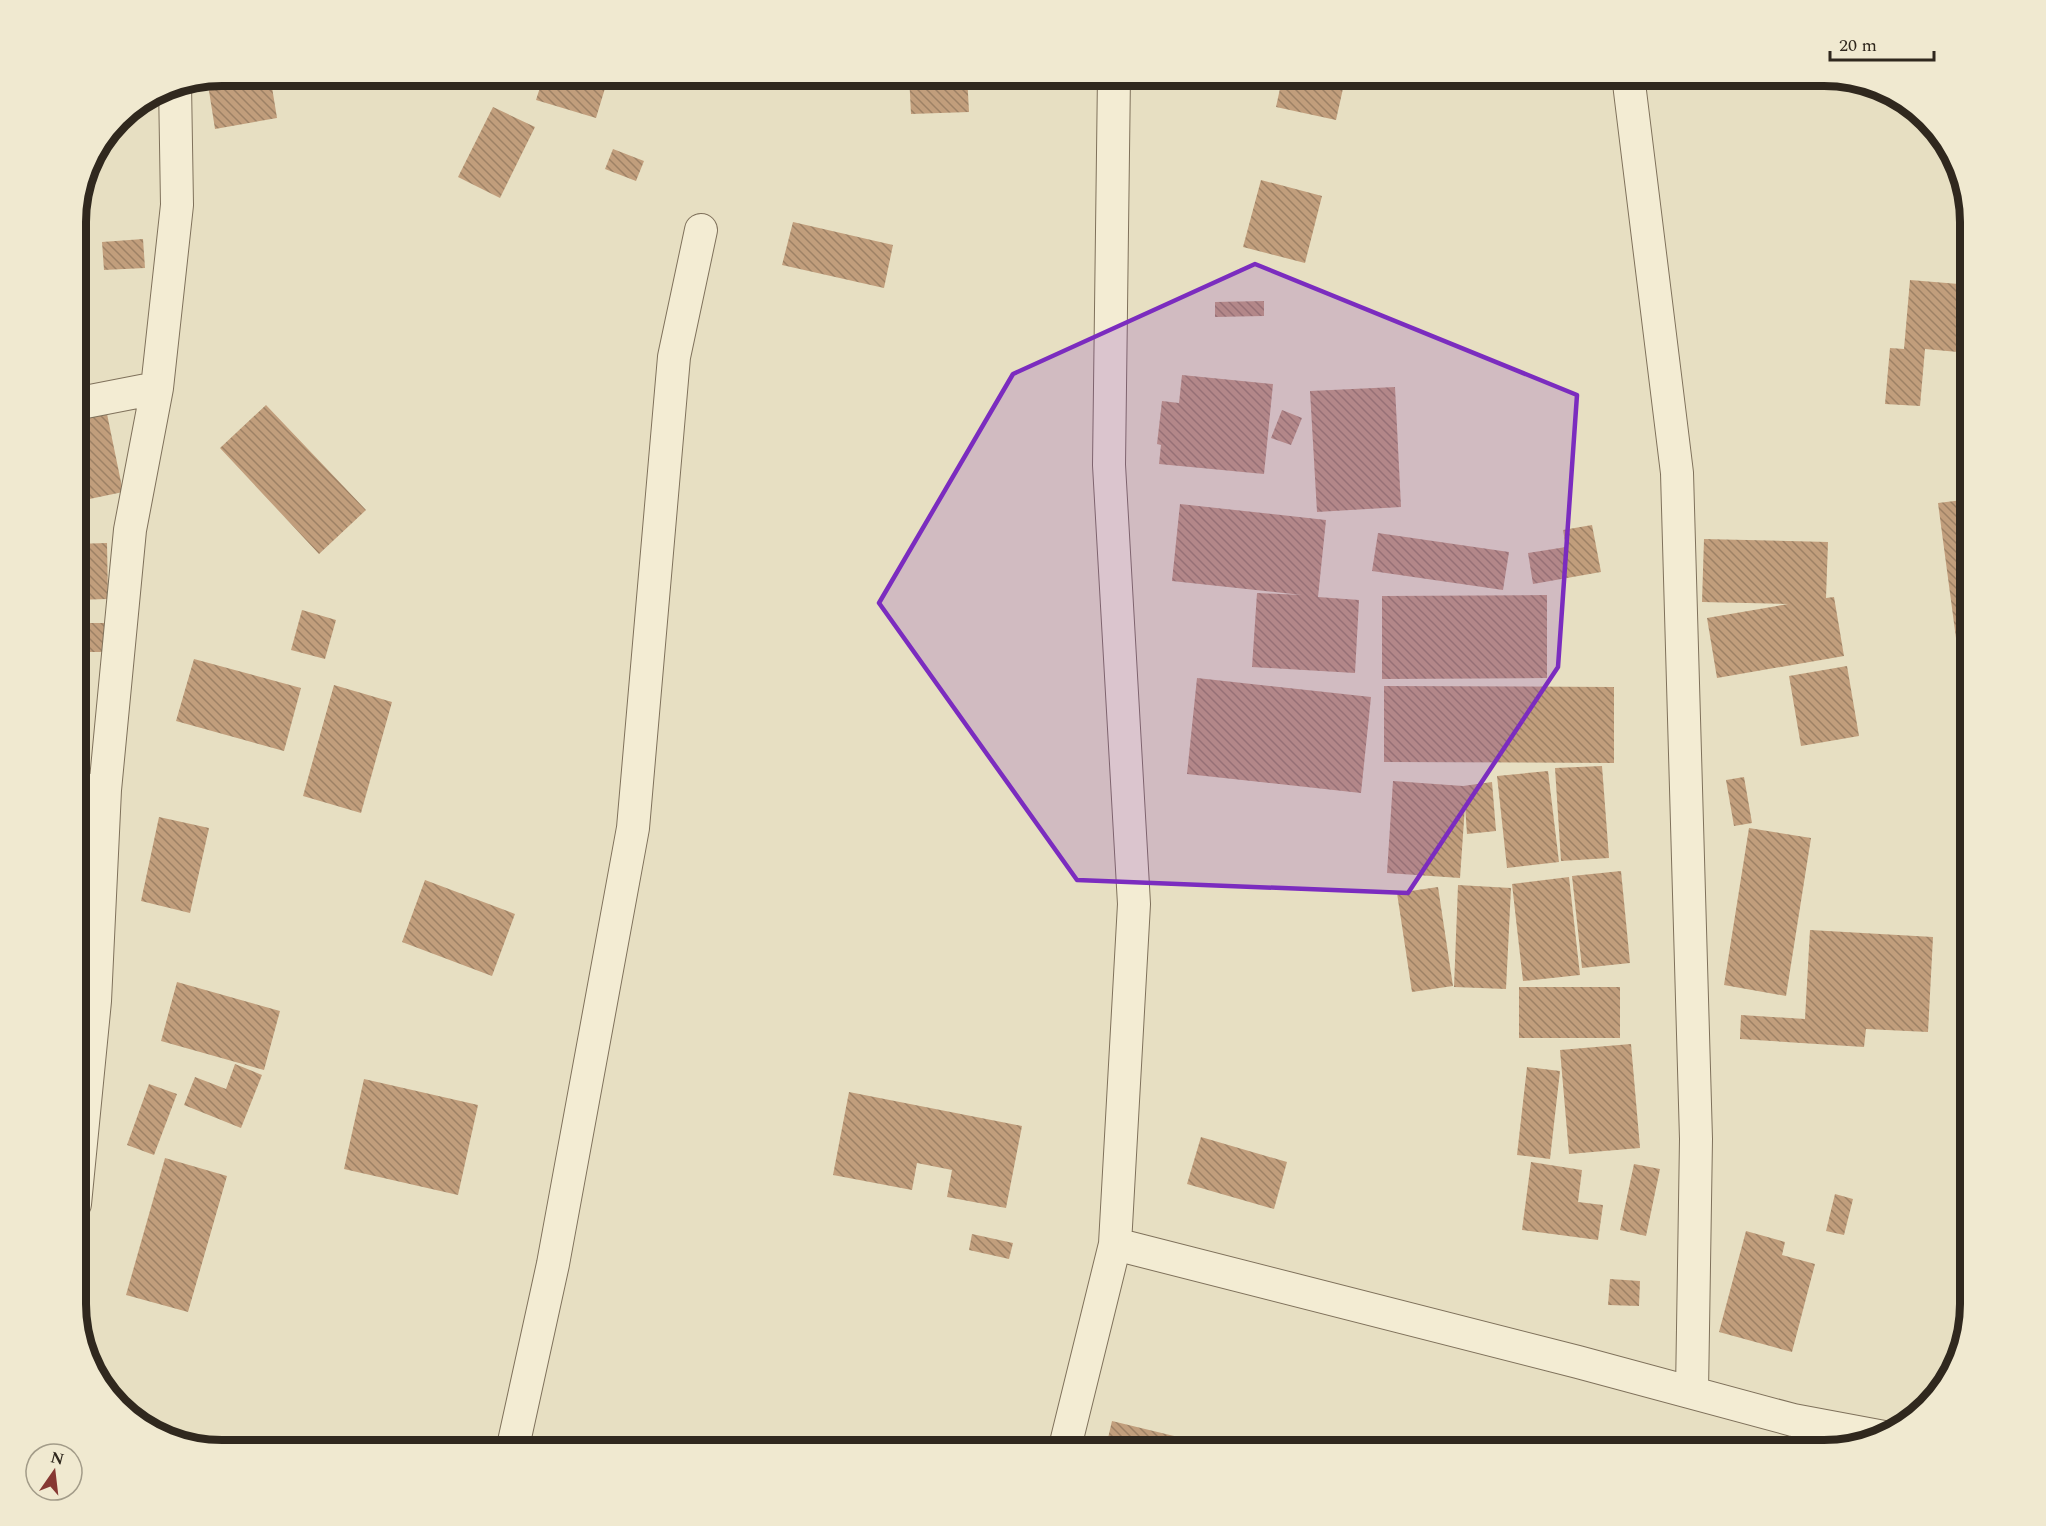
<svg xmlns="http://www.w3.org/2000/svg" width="2046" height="1526" font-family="Spectral,serif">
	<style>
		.building { fill: url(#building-back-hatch) }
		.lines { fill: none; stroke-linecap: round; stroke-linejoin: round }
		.street-casing { stroke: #7f715b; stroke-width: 34 }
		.street { stroke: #f3ecd3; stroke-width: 32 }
		.marked { fill: #7b2cbf; fill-opacity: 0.2; stroke: #7b2cbf; stroke-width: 4.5; stroke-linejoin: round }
		.rim { fill: none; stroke: #30281e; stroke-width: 8 }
	</style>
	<defs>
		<pattern id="building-back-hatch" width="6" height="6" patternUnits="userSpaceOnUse" patternTransform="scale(1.5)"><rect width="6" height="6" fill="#c19e7c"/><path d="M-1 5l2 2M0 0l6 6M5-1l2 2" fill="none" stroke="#9d8165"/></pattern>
	</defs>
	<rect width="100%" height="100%" fill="#e7dfc2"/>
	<path class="building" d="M 221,75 L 270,75 L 277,118 L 215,129 L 207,78 Z
		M 544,75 L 609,75 L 596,118 L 536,100 Z
		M 829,75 L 893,75 L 892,87 L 829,85 Z
		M 909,75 L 967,75 L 969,112 L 911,114 Z
		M 1283,75 L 1346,75 L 1336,120 L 1276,107 Z
		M 493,107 L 535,127 L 500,198 L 458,177 Z
		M 613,149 L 644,161 L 636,181 L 605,169 Z
		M 1261,180 L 1322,196 L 1305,263 L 1243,247 Z
		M 793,222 L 893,245 L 884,288 L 782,265 Z
		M 143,239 L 145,268 L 104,270 L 102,242 Z
		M 83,259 L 90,301 L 75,304 L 75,261 Z
		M 1910,280 L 1971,285 L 1969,353 L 1925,349 L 1920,406 L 1885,404 L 1890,348 L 1904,349 Z
		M 1264,301 L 1264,316 L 1215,317 L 1215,302 Z
		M 1182,375 L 1273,384 L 1264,474 L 1159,464 L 1161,445 L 1157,444 L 1162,401 L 1179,403 Z
		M 1395,387 L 1401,507 L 1317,512 L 1310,391 Z
		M 266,405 L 366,510 L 319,554 L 220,448 Z
		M 106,409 L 123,492 L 75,502 L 75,416 Z
		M 1282,410 L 1302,418 L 1291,445 L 1271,438 Z
		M 1971,499 L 1971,637 L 1956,638 L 1938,503 Z
		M 1180,504 L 1326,520 L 1318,597 L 1359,600 L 1355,673 L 1252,667 L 1257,593 L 1302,595 L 1172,581 Z
		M 1592,525 L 1601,572 L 1533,584 L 1528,553 L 1566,547 L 1563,530 Z
		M 1378,533 L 1509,552 L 1503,590 L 1372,571 Z
		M 1704,539 L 1828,542 L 1826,598 L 1834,597 L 1844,656 L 1717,678 L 1707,618 L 1788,604 L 1702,602 Z
		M 107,543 L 108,599 L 75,600 L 75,544 Z
		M 1547,595 L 1547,678 L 1382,679 L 1382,596 Z
		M 302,610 L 336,620 L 325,659 L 291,650 Z
		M 75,623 L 106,623 L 106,652 L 78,652 L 78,717 L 75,717 Z
		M 194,659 L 301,688 L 284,751 L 176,721 Z
		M 1847,666 L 1859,736 L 1801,746 L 1789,676 Z
		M 1197,678 L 1371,697 L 1361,793 L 1187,774 Z
		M 334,685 L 392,702 L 361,813 L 303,796 Z
		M 1384,686 L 1614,687 L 1614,763 L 1384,762 Z
		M 1602,766 L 1609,858 L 1561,861 L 1555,768 Z
		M 1548,771 L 1559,862 L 1507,868 L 1497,776 Z
		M 1744,777 L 1752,823 L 1734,826 L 1726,780 Z
		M 1393,781 L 1463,786 L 1492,782 L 1496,831 L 1467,834 L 1465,806 L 1460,878 L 1387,873 Z
		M 159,817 L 209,828 L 190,913 L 141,901 Z
		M 1749,828 L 1811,838 L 1786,996 L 1724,985 Z
		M 1621,871 L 1630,963 L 1582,968 L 1572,876 Z
		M 1569,877 L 1580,975 L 1523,981 L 1512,884 Z
		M 425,880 L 515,914 L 492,976 L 402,942 Z
		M 1458,885 L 1511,888 L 1506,989 L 1454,987 Z
		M 1438,887 L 1453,986 L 1412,992 L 1397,893 Z
		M 1810,930 L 1933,937 L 1928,1032 L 1866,1029 L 1864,1047 L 1740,1039 L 1741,1015 L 1805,1019 Z
		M 177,982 L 280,1011 L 264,1070 L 161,1041 Z
		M 1519,987 L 1620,987 L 1620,1038 L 1519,1038 Z
		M 1631,1044 L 1640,1148 L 1569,1154 L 1560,1050 Z
		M 235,1064 L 262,1075 L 241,1128 L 184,1105 L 195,1077 L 226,1089 Z
		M 1527,1067 L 1560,1071 L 1550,1159 L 1517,1155 Z
		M 364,1079 L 478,1105 L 458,1195 L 344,1169 Z
		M 149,1084 L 177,1094 L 154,1155 L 127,1145 Z
		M 849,1092 L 1022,1126 L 1006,1208 L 947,1197 L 952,1170 L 917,1163 L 912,1190 L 833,1175 Z
		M 1201,1137 L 1287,1162 L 1274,1209 L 1187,1184 Z
		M 165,1158 L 227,1176 L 188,1312 L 126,1295 Z
		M 1531,1162 L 1582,1170 L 1578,1202 L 1603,1205 L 1598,1240 L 1522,1230 Z
		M 1634,1164 L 1660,1169 L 1646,1236 L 1620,1230 Z
		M 1835,1194 L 1853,1199 L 1844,1235 L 1826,1231 Z
		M 1746,1231 L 1785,1242 L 1782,1255 L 1815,1264 L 1792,1352 L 1719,1332 Z
		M 972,1234 L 1013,1243 L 1009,1259 L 969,1250 Z
		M 1610,1279 L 1640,1281 L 1639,1306 L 1608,1305 Z
		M 1112,1421 L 1232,1450 L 1232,1451 L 1105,1451 Z"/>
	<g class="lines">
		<g class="street-casing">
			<path id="street" d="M 1628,75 L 1677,473 L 1696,1139 L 1692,1392
				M 75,404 L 157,388
				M 75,790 L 105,790
				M 75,1204 L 95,1001 L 105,790 L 130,530 L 157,388 L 177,205 L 175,84
				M 1115,1244 L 1578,1362 L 1793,1420 L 1884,1437
				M 512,1451 L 553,1264 L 633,828 L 674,357 L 701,230
				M 1064,1451 L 1115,1244 L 1134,904 L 1109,465 L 1114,75"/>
		</g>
		<use href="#street" class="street"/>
	</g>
	<path class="marked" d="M 1255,264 L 1577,395 L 1558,667 L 1408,893 L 1077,880 L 879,603 L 1013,374 Z"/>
	<path d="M0 0H2046V1526H0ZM222 86H1824A136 136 0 0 1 1960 222V1304A136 136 0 0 1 1824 1440H222A136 136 0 0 1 86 1304V222A136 136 0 0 1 222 86Z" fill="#f0e9d0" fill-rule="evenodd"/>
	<path class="rim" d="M222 86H1824A136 136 0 0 1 1960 222V1304A136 136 0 0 1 1824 1440H222A136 136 0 0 1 86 1304V222A136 136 0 0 1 222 86Z"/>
	<g transform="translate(54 1472) rotate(14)"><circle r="28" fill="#f0e9d0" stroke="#a39c89" stroke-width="1.5"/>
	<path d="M0-4.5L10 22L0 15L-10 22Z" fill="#863833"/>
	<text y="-9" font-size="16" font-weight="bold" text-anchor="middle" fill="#30281e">N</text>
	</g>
	<path d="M1830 51v9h104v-9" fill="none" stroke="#30281e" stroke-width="3"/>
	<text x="1839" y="51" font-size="18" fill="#30281e" stroke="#f0e9d0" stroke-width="4.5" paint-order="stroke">20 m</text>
</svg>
